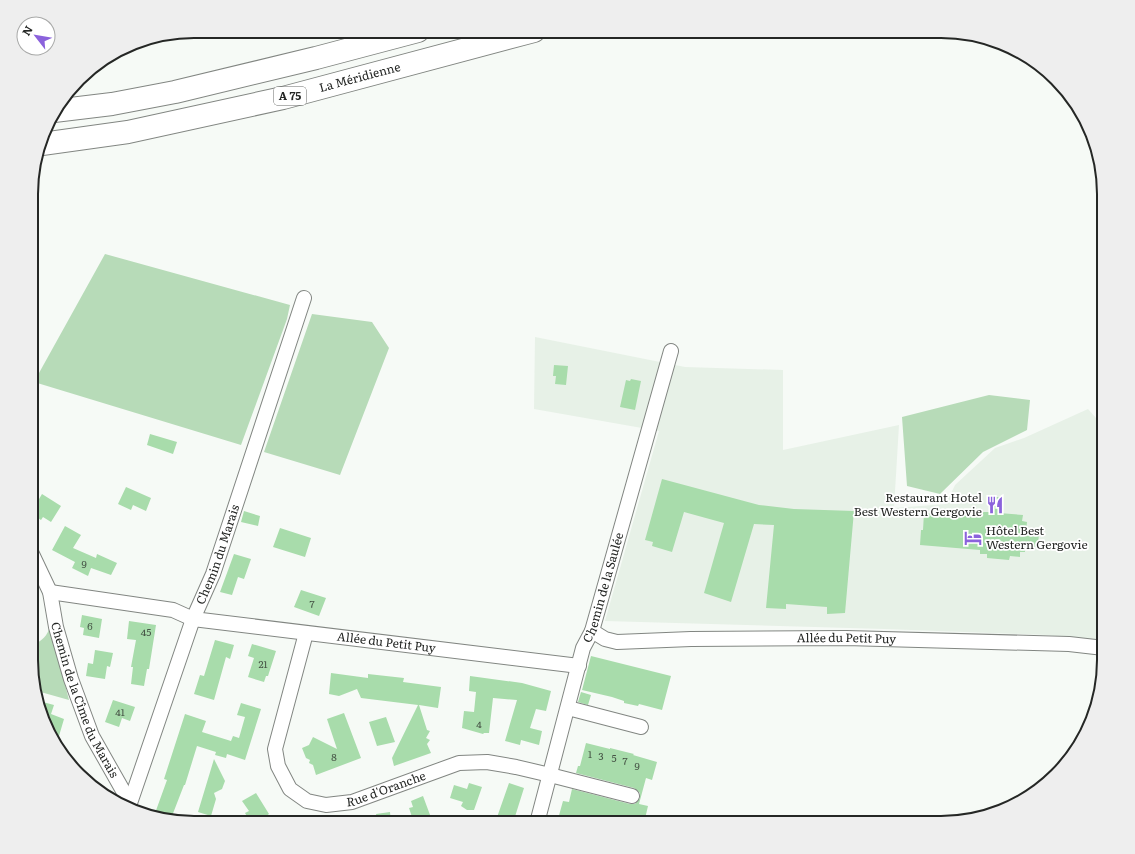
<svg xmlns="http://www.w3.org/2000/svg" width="1135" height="854" font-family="Literata,serif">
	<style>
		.built { fill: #e7f1e7 }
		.green { fill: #b7dbb8 }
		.building { fill: #a8dcab }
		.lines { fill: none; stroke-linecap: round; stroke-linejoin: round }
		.minor-casing { stroke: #828682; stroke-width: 16 }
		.motorway-casing { stroke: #828682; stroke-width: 24 }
		.minor { stroke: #fff; stroke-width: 14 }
		.motorway { stroke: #fff; stroke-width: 22 }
		.labels { text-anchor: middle; stroke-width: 3.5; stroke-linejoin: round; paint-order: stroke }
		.number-label { font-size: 10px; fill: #465446 }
		.shield { fill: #fff; stroke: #666866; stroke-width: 1 }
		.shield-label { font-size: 11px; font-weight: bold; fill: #252725 }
		.street-label { font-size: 12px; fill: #252725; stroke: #fff }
		.poi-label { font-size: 12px; fill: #252725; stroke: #fff; text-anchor: end }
		.rim { fill: none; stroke: #252725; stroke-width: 2 }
	</style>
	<rect width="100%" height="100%" fill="#f6faf6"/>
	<path class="built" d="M 535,337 L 685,367 L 783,370 L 783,450 L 899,425 L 894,508 L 946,504 L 955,485 L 995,448 L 1024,438 L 1088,409 L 1104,427 L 1104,641 L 1047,635 L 884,629 L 605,621 L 659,431 L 534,409 Z"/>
	<path class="green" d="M 105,254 L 290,305 L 287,319 L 241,445 L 34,382 Z
		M 312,314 L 372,322 L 389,348 L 340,475 L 264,452 Z
		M 989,395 L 1030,400 L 1027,430 L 983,452 L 940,494 L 907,486 L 902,417 Z
		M 50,625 L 69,700 L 37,691 L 31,671 L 31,646 C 42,641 48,636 50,625 Z"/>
	<path class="building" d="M 554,365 L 568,366 L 566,385 L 555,384 L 556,376 L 553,376 Z
		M 631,379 L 641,381 L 635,410 L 620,407 L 626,380 L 630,381 Z
		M 150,434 L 177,442 L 173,454 L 147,445 Z
		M 662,479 L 759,505 L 794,509 L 854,511 L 845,613 L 827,614 L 827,607 L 786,604 L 786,609 L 766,608 L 774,525 L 754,524 L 731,602 L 704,593 L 724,523 L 684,512 L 672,552 L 652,546 L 653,542 L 645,540 Z
		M 126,487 L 151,498 L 146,511 L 133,505 L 131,510 L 118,504 Z
		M 42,494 L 61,506 L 51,522 L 43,517 L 41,520 L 32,514 L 32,511 Z
		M 990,497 L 1000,497 L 999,513 L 1023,515 L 1022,521 L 1027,522 L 1026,531 L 1039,532 L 1038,547 L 1025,546 L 1025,552 L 1020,552 L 1020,557 L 1010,556 L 1009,560 L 987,558 L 987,554 L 980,554 L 980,550 L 920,545 L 921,530 L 923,530 L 924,513 L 982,517 L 983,512 L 989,512 Z
		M 244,511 L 260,516 L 258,526 L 241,522 Z
		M 65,526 L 81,535 L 73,548 L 96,558 L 97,554 L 117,563 L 111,575 L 91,568 L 88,576 L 72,568 L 75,562 L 52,550 Z
		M 280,528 L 311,538 L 305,557 L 273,547 Z
		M 234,554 L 251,559 L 244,579 L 238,577 L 232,595 L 220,592 Z
		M 301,590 L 326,598 L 319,616 L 294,607 Z
		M 82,615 L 102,619 L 99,638 L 83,635 L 84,628 L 80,627 Z
		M 129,621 L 156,625 L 149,669 L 147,669 L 144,686 L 131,684 L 133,667 L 131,667 L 136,640 L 127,639 Z
		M 215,640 L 234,645 L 230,659 L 226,657 L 214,700 L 194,694 L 200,675 L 204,676 Z
		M 252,644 L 276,651 L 268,676 L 266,676 L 264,682 L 248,677 L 254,658 L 248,656 Z
		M 95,650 L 113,653 L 110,667 L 107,666 L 105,679 L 86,676 L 88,663 L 93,664 Z
		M 591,656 L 671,676 L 662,710 L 639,704 L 638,706 L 624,703 L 624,701 L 612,697 L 582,690 Z
		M 331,673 L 368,678 L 368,674 L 404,678 L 403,682 L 441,687 L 438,708 L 419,705 L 427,730 L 430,731 L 426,738 L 430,740 L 427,744 L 431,753 L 394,766 L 392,758 L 418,705 L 361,698 L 357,689 L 339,696 L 329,694 Z
		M 470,676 L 522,683 L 551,691 L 546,711 L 536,709 L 530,728 L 542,731 L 539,745 L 521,740 L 520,745 L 505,741 L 517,700 L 493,698 L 489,733 L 484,733 L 483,734 L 462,728 L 464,711 L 474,712 L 476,692 L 469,691 Z
		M 581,692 L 591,695 L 588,705 L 578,702 Z
		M 113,700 L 135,707 L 130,721 L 122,718 L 119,727 L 105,722 Z
		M 39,701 L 54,705 L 51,714 L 64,719 L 59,736 L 48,733 Z
		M 241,703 L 261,709 L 245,760 L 227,754 L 226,758 L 215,755 L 216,752 L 197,746 L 185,785 L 184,785 L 172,816 L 169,815 L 168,819 L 154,816 L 167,780 L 164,779 L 185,714 L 206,721 L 202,732 L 231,741 L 233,736 L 239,738 L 245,717 L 237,715 Z
		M 344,713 L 361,758 L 316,775 L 313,765 L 309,763 L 310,760 L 306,758 L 302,748 L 309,745 L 313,737 L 337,749 L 327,719 Z
		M 386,717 L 395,742 L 377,746 L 369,722 Z
		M 586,743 L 610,749 L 610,748 L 634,754 L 633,755 L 657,762 L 652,780 L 646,778 L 639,804 L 648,806 L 644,823 L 574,823 L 558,819 L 563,801 L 569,802 L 572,789 L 630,804 L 635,804 L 640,798 L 640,793 L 634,788 L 576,773 L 578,766 L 580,766 Z
		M 214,759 L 225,781 L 222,789 L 214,793 L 216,799 L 211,816 L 198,812 Z
		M 469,783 L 482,787 L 474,810 L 467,810 L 461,806 L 463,802 L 450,798 L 454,785 L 467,789 Z
		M 509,783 L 524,788 L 513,823 L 495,823 Z
		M 256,793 L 269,814 L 256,823 L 251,823 L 245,813 L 249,811 L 242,801 Z
		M 423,796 L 433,823 L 414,823 L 409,808 L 413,807 L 411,801 Z
		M 390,812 L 391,823 L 378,823 L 376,814 Z"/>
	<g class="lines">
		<g class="minor-casing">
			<g id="minor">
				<path id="s1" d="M 32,554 L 50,592 L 56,627 L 71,679 L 92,736 L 130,803"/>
				<path id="s2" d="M 50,592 L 173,610 L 193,619 L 579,666"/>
				<path id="s3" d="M 592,631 L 605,639 L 617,642 L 691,639 L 846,638 L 1069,644 L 1104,648"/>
				<path id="s4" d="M 306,633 L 275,749 L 278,766 L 290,789 L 307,801 L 326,805 L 352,802 L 459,763 L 487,762 L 516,767 L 550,775 L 632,796"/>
				<path d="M 568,708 L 641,727"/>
				<path id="s5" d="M 128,809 L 193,619 L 213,574 L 304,298"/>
				<path id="s6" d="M 537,823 L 583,648 L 592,631 L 671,351"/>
			</g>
		</g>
		<g class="motorway-casing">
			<g id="motorway">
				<path d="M 54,111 L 112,104 L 175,92 L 316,58 L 418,31"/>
				<path id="s7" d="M 42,144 L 128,132 L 283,98 L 534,31"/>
			</g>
		</g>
		<use href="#minor" class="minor"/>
		<use href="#motorway" class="motorway"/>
	</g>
	<defs>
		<g id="restaurant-bare" transform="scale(1.38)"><path d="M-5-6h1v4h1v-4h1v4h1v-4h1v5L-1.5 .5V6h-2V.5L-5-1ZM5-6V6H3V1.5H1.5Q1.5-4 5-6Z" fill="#8b62dc" stroke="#fff" stroke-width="2.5" paint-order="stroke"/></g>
		<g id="hotel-bare" transform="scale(1.38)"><path d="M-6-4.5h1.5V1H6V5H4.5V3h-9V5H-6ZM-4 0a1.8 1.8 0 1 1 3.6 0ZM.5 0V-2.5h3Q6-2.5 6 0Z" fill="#8b62dc" stroke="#fff" stroke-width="2.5" paint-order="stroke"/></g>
	</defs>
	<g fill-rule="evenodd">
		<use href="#restaurant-bare" x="995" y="505"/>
		<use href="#hotel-bare" x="973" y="538"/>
	</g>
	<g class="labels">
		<g class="number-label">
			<text x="84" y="568">9</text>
			<text x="312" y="608">7</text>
			<text x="90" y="630">6</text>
			<text x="146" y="636">45</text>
			<text x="263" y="668">21</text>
			<text x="120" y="716">41</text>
			<text x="479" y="728">4</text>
			<text x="590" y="758">1</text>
			<text x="601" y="760">3</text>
			<text x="334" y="761">8</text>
			<text x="614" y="762">5</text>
			<text x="625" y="765">7</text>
			<text x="637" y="770">9</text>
		</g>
		<rect class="shield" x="274" y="87" width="32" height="18" rx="3"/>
		<g class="shield-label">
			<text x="290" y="100">A 75</text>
		</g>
		<g class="street-label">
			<text dy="4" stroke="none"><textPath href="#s7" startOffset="325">La Méridienne</textPath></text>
			<text dy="4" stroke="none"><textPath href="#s5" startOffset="270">Chemin du Marais</textPath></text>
			<text dy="4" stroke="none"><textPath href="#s6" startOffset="245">Chemin de la Saulée</textPath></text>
			<text dy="4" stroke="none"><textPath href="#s3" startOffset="257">Allée du Petit Puy</textPath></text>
			<text dy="4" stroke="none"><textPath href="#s2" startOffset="341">Allée du Petit Puy</textPath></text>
			<text dy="4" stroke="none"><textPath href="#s1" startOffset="156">Chemin de la Cîme du Marais</textPath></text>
			<text dy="4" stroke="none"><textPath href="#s4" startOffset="266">Rue d'Oranche</textPath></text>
		</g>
		<g class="poi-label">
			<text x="982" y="502">Restaurant Hotel<tspan x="982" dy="14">Best Western Gergovie</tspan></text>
			<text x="986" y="535" text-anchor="start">Hôtel Best<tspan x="986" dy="14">Western Gergovie</tspan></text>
		</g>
	</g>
	<path d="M0 0H1135V854H0ZM194 38H941A156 156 0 0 1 1097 194V660A156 156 0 0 1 941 816H194A156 156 0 0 1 38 660V194A156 156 0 0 1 194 38Z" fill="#eee" fill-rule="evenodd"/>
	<path class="rim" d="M194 38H941A156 156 0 0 1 1097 194V660A156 156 0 0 1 941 816H194A156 156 0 0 1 38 660V194A156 156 0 0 1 194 38Z"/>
	<g transform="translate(36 36) rotate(301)"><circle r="19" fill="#ffffff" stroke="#a8a9a8"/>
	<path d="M0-3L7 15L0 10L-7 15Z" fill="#8b62dc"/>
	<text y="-6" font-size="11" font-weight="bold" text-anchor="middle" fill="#252725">N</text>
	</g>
</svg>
